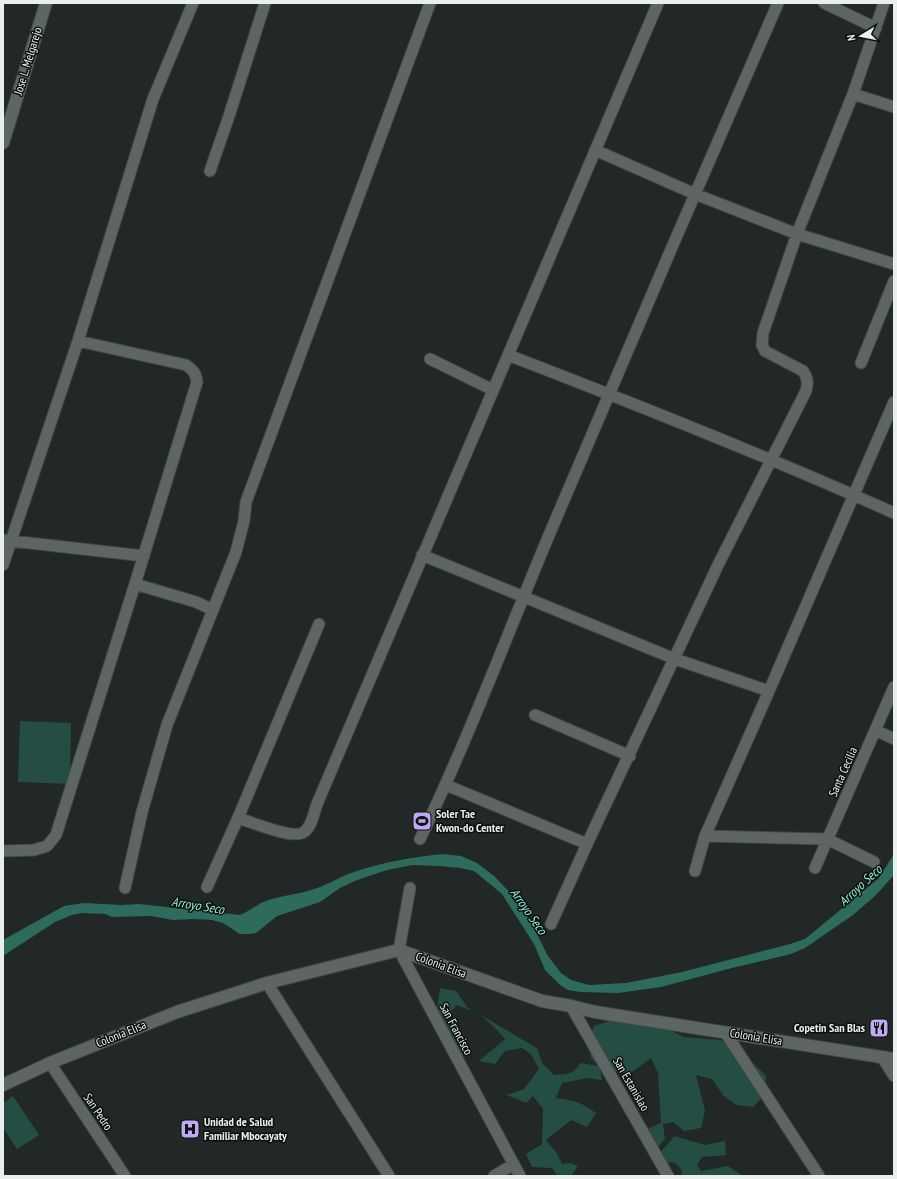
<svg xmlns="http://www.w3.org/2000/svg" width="897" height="1179" font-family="'PT Sans Narrow',sans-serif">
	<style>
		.green { fill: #244e44 }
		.water { fill: #2d6b5d }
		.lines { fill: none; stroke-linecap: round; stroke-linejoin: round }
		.minor-casing { stroke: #404644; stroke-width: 13 }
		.tertiary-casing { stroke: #404644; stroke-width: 14 }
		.minor { stroke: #5e6664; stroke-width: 11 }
		.tertiary { stroke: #5e6664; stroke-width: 12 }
		.labels { text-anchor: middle; stroke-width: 3; stroke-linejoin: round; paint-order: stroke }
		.street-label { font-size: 12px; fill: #eaefed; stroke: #0d100f }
		.poi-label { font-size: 12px; font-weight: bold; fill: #eaefed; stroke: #0d100f; text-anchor: start }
		.water-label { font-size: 13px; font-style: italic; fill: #91f1d8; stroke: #0d100f }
	</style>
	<rect width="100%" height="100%" fill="#212826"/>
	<path class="green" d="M 20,721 L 71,723 L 70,784 L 18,782 Z
		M 440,988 L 456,991 L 467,1007 L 537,1048 L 542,1063 L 554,1075 C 566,1074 574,1075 580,1063 L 599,1066 L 591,1058 L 588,1041 L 594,1026 L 634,1013 L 684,1037 L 721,1040 L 754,1064 L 766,1076 L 765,1094 L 753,1107 L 736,1105 L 723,1095 L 712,1079 L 696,1075 L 705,1111 L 701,1128 L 684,1131 L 673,1122 L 663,1124 L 665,1139 L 655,1150 L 646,1145 L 649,1128 L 661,1123 L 658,1073 L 651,1058 L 628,1075 L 600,1066 L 602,1080 L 588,1078 L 562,1083 L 556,1098 C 575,1100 580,1102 596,1113 L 587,1127 L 571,1120 L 546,1140 L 556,1152 L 562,1164 L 571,1163 L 578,1166 L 571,1176 L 558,1176 L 552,1168 L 532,1167 L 526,1154 L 542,1144 L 543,1109 L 533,1096 L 526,1103 L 507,1095 L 524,1089 L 539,1069 L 531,1054 L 522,1048 L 505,1051 L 495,1064 L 479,1061 L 505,1039 L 493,1026 L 477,1012 L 456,1005 L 445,1019 L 463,1050 L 464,1067 L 435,1022 Z
		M 13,1096 L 39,1135 L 17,1149 L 3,1128 L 3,1103 Z
		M 674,1136 L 705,1145 L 725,1141 L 726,1155 L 702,1157 L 697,1165 L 701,1171 L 728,1166 L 743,1176 L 682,1176 L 681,1169 L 675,1163 L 666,1162 L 659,1156 C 663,1146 669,1145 674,1136 Z"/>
	<path class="water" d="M 443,854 L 461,856 L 477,863 L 494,876 L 522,905 L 548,956 L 561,973 L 571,980 L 589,985 L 626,983 L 682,972 L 790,944 L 805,939 L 879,878 L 894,854 L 894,875 L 876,895 L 853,915 L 805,948 L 791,954 L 732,968 L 661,987 L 618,993 L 581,992 L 568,990 L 560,985 L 545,970 L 534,944 L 502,894 L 474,871 L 460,868 L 439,866 L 413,865 L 387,870 L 357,880 L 340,888 L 320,902 L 277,916 L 256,933 L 249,934 L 240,934 L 223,923 L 212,920 L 193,919 L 173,920 L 151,916 L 112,917 L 105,914 L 82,913 L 72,915 L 55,922 L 3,956 L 3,940 L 64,906 L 84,903 L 121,905 L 139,904 L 240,915 C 248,912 254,907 261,903 C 276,896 295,895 311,890 C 326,886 339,877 354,872 C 383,862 412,857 443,854 Z"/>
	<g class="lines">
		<g class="minor-casing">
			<path id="minor" d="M 824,3 L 876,28
				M 853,94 L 894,107
				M 595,150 L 695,194 L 797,234 L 894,264
				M 210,171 L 229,116 L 265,3
				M 508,355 C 638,405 767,456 894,513
				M 430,359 L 493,390
				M 861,363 L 894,281
				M 3,540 L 144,556
				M 422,555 L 675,659 L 769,691
				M 3,565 L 78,341 L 153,99 L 193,3
				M 135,584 L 196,602 L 213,610
				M 535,715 L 630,756
				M 875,730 L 894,739
				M 446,785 L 587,844
				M 238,818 C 251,822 294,840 304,832 C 312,827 314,812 317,804 L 658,3
				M 705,836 L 827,839 L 874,862
				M 420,839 C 469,738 508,632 552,528 C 626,352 702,178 778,3
				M 3,851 L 34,850 L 47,846 L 56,835 L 135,584 L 197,382 C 196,373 193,370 186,365 L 78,341
				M 815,868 L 894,687
				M 695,871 L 705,836 L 769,691 L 894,402
				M 207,887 L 238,818 L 319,624
				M 125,888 L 142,812 L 167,725 L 236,552 L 244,521 L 246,502 L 430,3
				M 410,888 L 399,950 L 520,1176
				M 551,924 L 587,844 L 719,563 L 806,391 C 808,383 808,378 803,371 L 765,351 L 762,345 L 763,333 L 797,234 L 853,94 L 884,3
				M 267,983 L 389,1176
				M 571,1006 L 668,1176
				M 725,1032 L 819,1176
				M 882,1057 L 894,1076
				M 50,1063 L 125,1176
				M 494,1176 L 514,1164"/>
		</g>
		<g class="tertiary-casing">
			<path id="tertiary" d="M 3,143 L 46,3
				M 3,1085 L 50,1063 L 177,1012 L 267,983 L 399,950 L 542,1001 L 571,1006 L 595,1012 L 894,1059"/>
		</g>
		<use href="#minor" class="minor"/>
		<use href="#tertiary" class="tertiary"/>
	</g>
	<defs>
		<g id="stadium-square" transform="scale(1)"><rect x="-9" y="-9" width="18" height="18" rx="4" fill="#bfa9f4" stroke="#0d100f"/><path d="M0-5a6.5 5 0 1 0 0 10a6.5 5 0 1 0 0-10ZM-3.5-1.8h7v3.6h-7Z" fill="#111"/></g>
		<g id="restaurant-square" transform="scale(1)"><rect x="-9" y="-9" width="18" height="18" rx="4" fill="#bfa9f4" stroke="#0d100f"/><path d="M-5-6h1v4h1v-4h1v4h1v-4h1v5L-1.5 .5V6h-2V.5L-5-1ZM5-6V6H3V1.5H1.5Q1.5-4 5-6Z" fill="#111"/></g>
		<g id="hospital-square" transform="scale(1)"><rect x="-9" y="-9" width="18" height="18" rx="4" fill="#bfa9f4" stroke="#0d100f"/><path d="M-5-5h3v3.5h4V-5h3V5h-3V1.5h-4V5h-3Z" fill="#111"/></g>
	</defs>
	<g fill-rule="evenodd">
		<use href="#stadium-square" x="422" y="821"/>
		<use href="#restaurant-square" x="879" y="1028"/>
		<use href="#hospital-square" x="190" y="1129"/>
	</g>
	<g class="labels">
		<g class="street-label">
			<text transform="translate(28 61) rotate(-73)" y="4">Jose L. Melgarejo</text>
			<text transform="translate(843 772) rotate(-66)" y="4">Santa Cecilia</text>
			<text transform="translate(441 965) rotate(20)" y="4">Colonia Elisa</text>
			<text transform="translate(456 1029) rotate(62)" y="4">San Francisco</text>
			<text transform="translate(121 1034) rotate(-22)" y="4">Colonia Elisa</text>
			<text transform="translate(756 1037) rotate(9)" y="4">Colonia Elisa</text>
			<text transform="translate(631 1084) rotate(60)" y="4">San Estanislao</text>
			<text transform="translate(98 1112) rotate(56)" y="4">San Pedro</text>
		</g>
		<g class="poi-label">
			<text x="436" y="818">Soler Tae<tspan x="436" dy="14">Kwon-do Center</tspan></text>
			<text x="865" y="1032" text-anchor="end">Copetin San Blas</text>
			<text x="204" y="1126">Unidad de Salud<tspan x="204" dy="14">Familiar Mbocayaty</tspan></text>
		</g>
		<g class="water-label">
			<text transform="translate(860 885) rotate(-43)" y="5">Arroyo Seco</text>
			<text transform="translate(198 905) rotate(9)" y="5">Arroyo Seco</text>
			<text transform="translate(529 911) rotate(55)" y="5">Arroyo Seco</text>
		</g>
	</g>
	<rect width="897" height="1179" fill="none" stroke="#eaefed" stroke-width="8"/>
	<g transform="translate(861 36) rotate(260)" stroke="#0d100f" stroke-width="3" paint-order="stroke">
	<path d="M0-3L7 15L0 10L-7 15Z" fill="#eaefed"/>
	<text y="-6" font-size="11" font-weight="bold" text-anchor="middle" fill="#eaefed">N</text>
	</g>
</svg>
